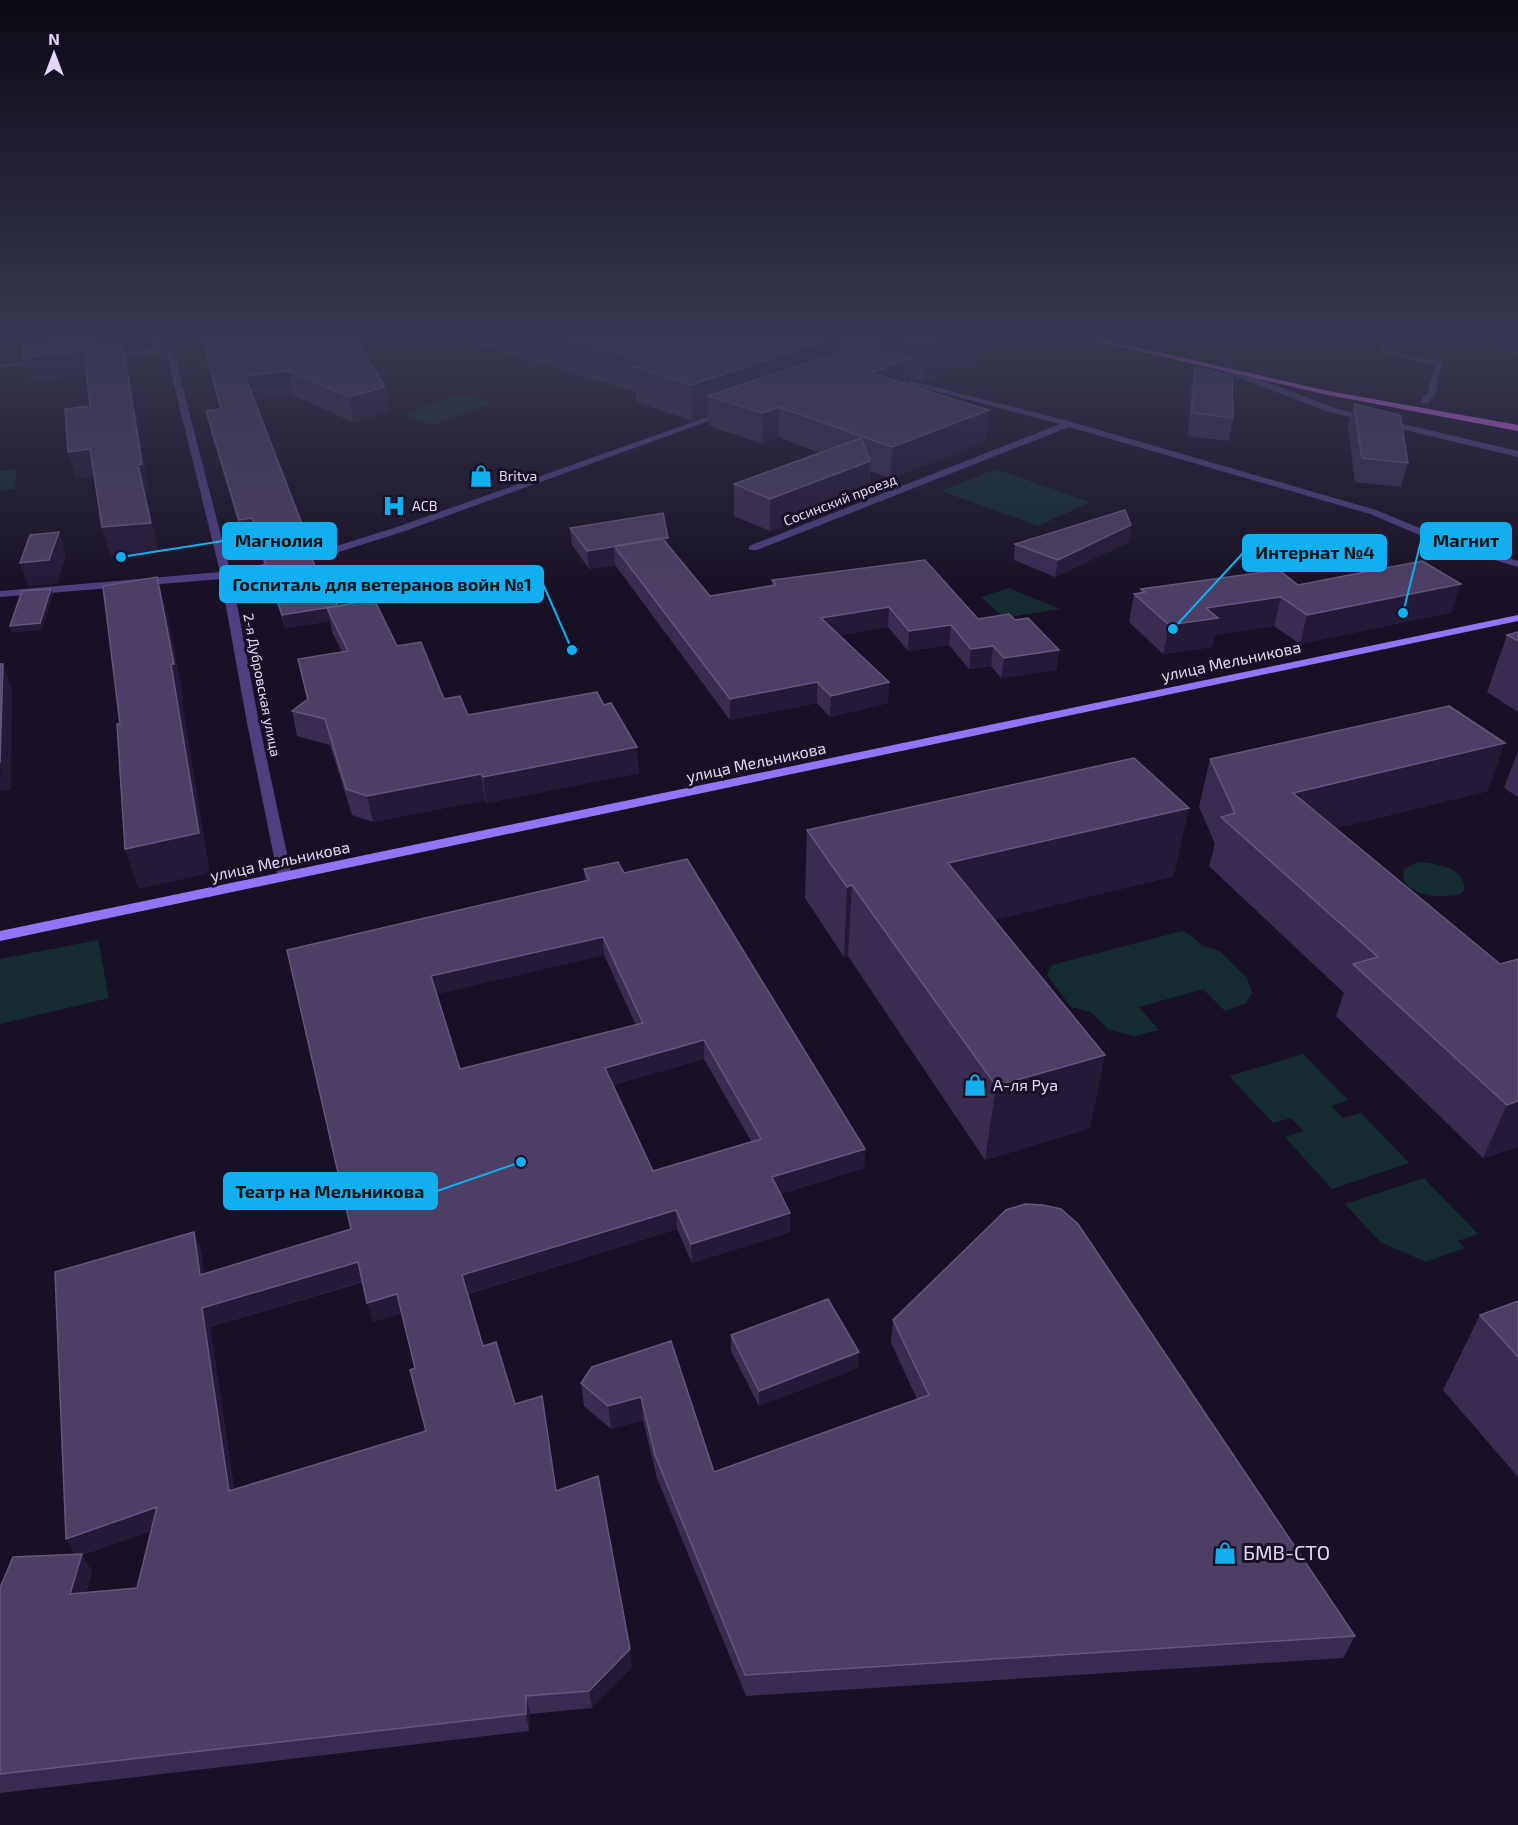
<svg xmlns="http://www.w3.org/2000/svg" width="1518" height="1825" font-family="'Exo 2',sans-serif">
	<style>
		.green { fill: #142b2f }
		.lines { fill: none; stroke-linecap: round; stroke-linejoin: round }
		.street { fill: #4e3f81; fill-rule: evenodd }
		.secondary { fill: #9175f6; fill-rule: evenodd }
		.primary { fill: #db66f5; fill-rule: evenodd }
		.wall { fill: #3a2b52; fill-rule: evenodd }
		.shaded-wall { fill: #251938 }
		.building { fill: #4c3e64; stroke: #64567c; stroke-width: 1.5; fill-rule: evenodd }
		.labels { text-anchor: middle; stroke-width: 6; stroke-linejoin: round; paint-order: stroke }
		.far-poi-label { font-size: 14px; fill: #e3d8fc; stroke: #181125; text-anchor: start }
		.far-street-label { font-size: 14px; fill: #e3d8fc; stroke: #181125 }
		.street-label { font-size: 16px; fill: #e3d8fc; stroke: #181125 }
		.poi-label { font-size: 16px; fill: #e3d8fc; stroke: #181125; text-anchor: start }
		.near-poi-label { font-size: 20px; fill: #e3d8fc; stroke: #181125; text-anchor: start }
		.leader { fill: none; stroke: #11afef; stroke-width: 2 }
		.callout-dot { fill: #11afef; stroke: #181125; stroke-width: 2 }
		.callout { fill: #11afef; stroke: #11afef; stroke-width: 2 }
		.callout-label { font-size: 18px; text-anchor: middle; font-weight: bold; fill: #111 }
	</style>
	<rect width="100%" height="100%" fill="#181125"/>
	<path class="green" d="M 1377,334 L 1411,334 L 1428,337 L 1425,357 L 1392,350 Z
		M 462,394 L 493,403 L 433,425 L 402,415 Z
		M 17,469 L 15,489 L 0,491 L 0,471 Z
		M 995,469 L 1091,502 L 1038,526 L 941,491 Z
		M 1009,588 L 1060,609 L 1004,618 L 981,597 Z
		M 1418,862 C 1435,863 1463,867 1465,888 L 1462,893 C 1445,901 1395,895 1404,869 Z
		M 1182,931 L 1190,935 L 1203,946 L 1220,951 L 1247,978 L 1252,993 L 1246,1003 L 1225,1011 L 1203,989 L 1139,1007 L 1159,1030 L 1135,1036 L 1109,1030 L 1091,1012 L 1071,1007 L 1047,975 L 1052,965 Z
		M 98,940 L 109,998 L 0,1024 L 0,959 Z
		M 1303,1054 L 1348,1100 L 1331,1106 L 1343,1118 L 1361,1113 L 1409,1163 L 1332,1189 L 1285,1137 L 1303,1131 L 1291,1118 L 1273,1123 L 1229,1076 Z
		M 1424,1178 L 1478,1234 L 1458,1241 L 1465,1248 L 1426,1262 L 1380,1242 L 1345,1204 Z"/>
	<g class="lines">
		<path class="street" d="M 150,334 L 158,334 L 159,344 L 173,349 L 230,571 L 311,554 L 397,527 L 724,411 L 731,413 L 405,531 L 317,559 L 232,577 L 259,723 L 292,877 L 285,881 L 278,877 L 247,723 L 221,579 L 0,597 L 0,591 L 220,572 L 166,352 L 106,357 L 102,355 L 157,348 L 152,345 Z
			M 1366,334 L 1374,334 L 1390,350 L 1442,362 L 1436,392 L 1427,404 L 1420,402 L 1428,392 L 1435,365 L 1384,354 Z
			M 43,359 L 46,359 L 46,363 L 0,368 L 0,364 Z
			M 1224,368 L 1230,368 L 1335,408 L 1518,451 L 1518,457 L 1329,412 L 1224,372 Z
			M 889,375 L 1072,422 L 1376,510 L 1449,540 L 1518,561 L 1518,567 L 1441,544 L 1370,514 L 1069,427 L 757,550 L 749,550 L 749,546 L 1060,424 L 889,379 Z"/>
		<path class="secondary" d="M 1518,615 L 1518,621 L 0,941 L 0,931 Z"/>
		<path class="primary" d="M 1065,334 L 1079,334 L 1328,391 L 1518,425 L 1518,431 L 1328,395 Z"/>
	</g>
	<path class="wall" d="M 200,334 L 246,334 L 247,339 L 385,387 L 389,412 L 353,422 L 293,395 L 254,400 L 307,551 L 316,569 L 338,606 L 397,646 L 444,699 L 468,715 L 639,773 L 486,803 L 485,800 L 373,822 L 352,815 L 330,745 L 297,736 L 292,711 L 307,700 L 298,659 L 342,652 L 332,632 L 330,621 L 285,628 L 267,572 L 264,561 L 263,562 L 259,547 L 246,549 L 212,436 L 206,411 L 220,409 Z
		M 450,334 L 981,334 L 979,361 L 925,381 L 910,378 L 910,385 L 986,441 L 890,479 L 870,471 L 869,491 L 770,531 L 734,516 L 734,484 L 820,453 L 779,437 L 762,444 L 709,426 L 708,415 L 692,421 L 636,402 L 636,392 L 451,337 Z
		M 1480,334 L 1518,334 L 1518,357 Z
		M 1195,367 L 1233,418 L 1229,441 L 1188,436 L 1191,388 Z
		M 1354,404 L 1408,463 L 1401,487 L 1355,482 L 1348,427 Z
		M 570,528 L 668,545 L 710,596 L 772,585 L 772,580 L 978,619 L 1015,620 L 1059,650 L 1056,670 L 1001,678 L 991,666 L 969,669 L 949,645 L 908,651 L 888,627 L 839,635 L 889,682 L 888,703 L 830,717 L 817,703 L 730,720 L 615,565 L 589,569 L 572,545 Z
		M 1129,542 L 1055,577 L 1014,560 L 1015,544 Z
		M 1298,585 L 1452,612 L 1300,644 L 1274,626 L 1214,635 L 1212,647 L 1163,654 L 1129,622 L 1134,594 L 1140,593 L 1141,589 Z
		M 1518,632 L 1518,712 L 1487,692 L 1507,635 Z
		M 1518,751 L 1518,797 L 1504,788 Z
		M 1210,759 L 1488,791 L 1336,828 L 1500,964 L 1518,959 L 1518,1147 L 1483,1158 L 1336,1016 L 1344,993 L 1209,866 L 1215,844 L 1199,807 Z
		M 807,830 L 1174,876 L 994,920 L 1090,1128 L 985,1160 L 848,956 L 844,957 L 805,898 Z
		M 584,869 L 624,873 L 865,1149 L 864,1168 L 780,1194 L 790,1213 L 790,1232 L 692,1263 L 677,1229 L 468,1294 L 483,1346 L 515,1404 L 556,1490 L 632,1667 L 592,1708 L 530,1714 L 529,1731 L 0,1793 L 0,1588 L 75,1554 L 194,1232 L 201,1251 L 204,1274 L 351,1229 L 287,950 L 585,881 ZM 604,955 L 636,1025 L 460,1069 L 436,994 ZM 704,1059 L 751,1141 L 653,1171 L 613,1085 ZM 363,1282 L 373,1322 L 401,1313 L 415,1368 L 426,1431 L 234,1489 L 210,1327 ZM 151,1531 L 137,1588 L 86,1593 L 92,1572 L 82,1555 Z
		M 1518,1301 L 1518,1477 L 1443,1390 L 1480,1315 Z
		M 893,1320 L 1355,1636 L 1343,1658 L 746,1696 L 657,1478 L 643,1420 L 611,1429 L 584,1406 L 581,1383 L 671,1341 L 714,1472 L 917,1399 L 891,1343 Z
		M 731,1335 L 858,1368 L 759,1406 L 731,1351 Z"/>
	<path class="shaded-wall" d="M 68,334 L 104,334 L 103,351 L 91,375 L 29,382 L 22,358 L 30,357 L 24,338 Z
		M 959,334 L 981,334 L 979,361 L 925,381 L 927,346 Z
		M 843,335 L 841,368 L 708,396 L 708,415 L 692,421 L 691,385 Z
		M 123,345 L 129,368 L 149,492 L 145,492 L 159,552 L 110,556 L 102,527 L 138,465 Z
		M 911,358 L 910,387 L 871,373 Z
		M 289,371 L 293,395 L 250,400 L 245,376 Z
		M 385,387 L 389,412 L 353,422 L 349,397 Z
		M 779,407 L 779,437 L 762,444 L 762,413 Z
		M 989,410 L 986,441 L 890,479 L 892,447 Z
		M 90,449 L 98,476 L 76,479 L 68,452 Z
		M 870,461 L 869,491 L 770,531 L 770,499 Z
		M 252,518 L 259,547 L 246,549 L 239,520 Z
		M 302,524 L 308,552 L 263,562 L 257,533 Z
		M 1131,525 L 1129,542 L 1055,577 L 1058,560 Z
		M 59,532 L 66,556 L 57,584 L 28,586 L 20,563 Z
		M 668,538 L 668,555 L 614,547 Z
		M 614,547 L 615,565 L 589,569 L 587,551 Z
		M 157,577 L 167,612 L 184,700 L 182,701 L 210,873 L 138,889 L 125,849 Z
		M 1461,584 L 1452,612 L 1300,644 L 1307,615 Z
		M 51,589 L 53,595 L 42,630 L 12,633 L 10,626 Z
		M 1281,597 L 1274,626 L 1214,635 L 1212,647 L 1163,654 L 1169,625 L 1206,608 Z
		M 338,606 L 327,608 L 330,621 L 285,628 L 282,615 Z
		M 889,607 L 888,627 L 820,639 L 821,618 Z
		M 951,625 L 949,645 L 908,651 L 909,631 Z
		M 993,646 L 991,666 L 969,669 L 971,649 Z
		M 1059,650 L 1056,670 L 1001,678 L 1004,658 Z
		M 3,664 L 12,690 L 11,790 L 0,791 Z
		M 817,682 L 817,703 L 730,720 L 730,699 Z
		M 889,682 L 888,703 L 830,717 L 831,696 Z
		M 1505,743 L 1488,791 L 1279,842 L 1293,793 Z
		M 637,747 L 639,773 L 486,803 L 483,777 Z
		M 481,774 L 485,800 L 373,822 L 367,796 Z
		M 1189,808 L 1174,876 L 941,933 L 948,863 Z
		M 852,885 L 848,956 L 844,957 L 847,887 Z
		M 603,937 L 604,955 L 434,995 L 431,976 Z
		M 704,1040 L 704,1059 L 606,1087 L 605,1068 Z
		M 1105,1055 L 1090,1128 L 985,1160 L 996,1086 Z
		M 1518,1101 L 1518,1147 L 1483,1158 L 1507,1105 Z
		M 865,1149 L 864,1168 L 772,1196 L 772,1177 Z
		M 676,1210 L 677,1229 L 466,1294 L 462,1275 Z
		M 790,1213 L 790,1232 L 692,1263 L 691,1244 Z
		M 194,1232 L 201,1251 L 207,1294 L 200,1275 Z
		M 358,1262 L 363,1281 L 210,1327 L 237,1510 L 229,1491 L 202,1308 Z
		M 397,1294 L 401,1313 L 373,1322 L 367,1303 Z
		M 859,1352 L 858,1368 L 759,1406 L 759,1391 Z
		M 641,1397 L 643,1420 L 611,1429 L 608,1406 Z
		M 157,1507 L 166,1526 L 82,1555 L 92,1572 L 81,1612 L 70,1594 L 76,1557 L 66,1539 Z
		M 630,1649 L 632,1667 L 592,1708 L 589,1691 Z
		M 526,1696 L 530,1714 L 529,1731 L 526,1714 Z"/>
	<path class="building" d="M 24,334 L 68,334 L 24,338 Z
		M 201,334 L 246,334 L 247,339 L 292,334 L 353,334 L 385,387 L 349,397 L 289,371 L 245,376 L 302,524 L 257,533 L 252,518 L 239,520 L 206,411 L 221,409 Z
		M 547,334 L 838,334 L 843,335 L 691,385 L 634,367 L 649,363 Z
		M 838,334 L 874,334 L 873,347 L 871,348 L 859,345 L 845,350 L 842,349 L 843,335 Z
		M 880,334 L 959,334 L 927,346 Z
		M 96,337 L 95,347 L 123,345 L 142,464 L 138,465 L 151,523 L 102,527 L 90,449 L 68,452 L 65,409 L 90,406 L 84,351 L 22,358 L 23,344 Z
		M 859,345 L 911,358 L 871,373 L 989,410 L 892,447 L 779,407 L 762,413 L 708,396 Z
		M 1195,367 L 1232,376 L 1233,418 L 1192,413 Z
		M 1354,404 L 1400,415 L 1408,463 L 1362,458 Z
		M 861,438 L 870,461 L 770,499 L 734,484 Z
		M 1125,510 L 1131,525 L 1058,560 L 1015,544 Z
		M 663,513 L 668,538 L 587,551 L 570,528 Z
		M 59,532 L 49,560 L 20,563 L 30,535 Z
		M 662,538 L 710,596 L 776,585 L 772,580 L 925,560 L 978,619 L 1009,614 L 1015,620 L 1028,618 L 1059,650 L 1004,658 L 993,646 L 971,649 L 951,625 L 909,631 L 889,607 L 821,618 L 889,682 L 831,696 L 817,682 L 730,699 L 614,546 Z
		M 309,550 L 316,569 L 323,568 L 338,606 L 282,615 L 264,560 Z
		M 1422,561 L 1461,584 L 1307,615 L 1281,597 L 1206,608 L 1218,618 L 1169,625 L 1134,594 L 1145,592 L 1141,589 L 1279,570 L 1298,585 Z
		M 157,577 L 174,664 L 171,664 L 199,833 L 125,849 L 117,724 L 120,724 L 103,586 Z
		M 51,589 L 40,623 L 10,626 L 22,591 Z
		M 374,599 L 397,646 L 421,642 L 444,699 L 460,696 L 468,715 L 597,692 L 604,705 L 611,703 L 637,747 L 483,777 L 481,774 L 367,796 L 346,789 L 325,719 L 292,711 L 308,699 L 298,659 L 348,651 L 327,608 Z
		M 1518,632 L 1518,641 L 1507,635 Z
		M 0,664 L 3,664 L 0,763 Z
		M 1449,706 L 1505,743 L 1293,793 L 1500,964 L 1518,959 L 1518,1101 L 1507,1105 L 1353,964 L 1378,957 L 1221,817 L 1235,813 L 1210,759 Z
		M 1134,758 L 1189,808 L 948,863 L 1105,1055 L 996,1086 L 852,885 L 847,887 L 807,830 Z
		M 687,859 L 865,1149 L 772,1177 L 790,1213 L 691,1244 L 676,1210 L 462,1275 L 483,1346 L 496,1342 L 515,1404 L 542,1396 L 556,1491 L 598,1476 L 630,1649 L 589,1691 L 526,1696 L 526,1714 L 0,1774 L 0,1588 L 13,1557 L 82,1554 L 70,1594 L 137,1588 L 157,1507 L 66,1539 L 55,1272 L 194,1232 L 200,1275 L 351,1229 L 287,950 L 589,880 L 584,869 L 618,862 L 624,873 ZM 603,937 L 643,1023 L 460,1069 L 431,976 ZM 704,1040 L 761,1139 L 653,1171 L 605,1068 ZM 358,1262 L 367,1303 L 397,1294 L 415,1368 L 410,1370 L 426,1431 L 229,1491 L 202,1308 Z
		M 1025,1204 L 1043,1205 L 1061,1209 L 1078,1224 L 1355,1636 L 745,1675 L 655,1455 L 641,1397 L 608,1406 L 581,1383 L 592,1367 L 671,1341 L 714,1472 L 929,1395 L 893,1320 L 1006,1210 Z
		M 828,1299 L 859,1352 L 759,1391 L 731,1335 Z
		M 1518,1301 L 1518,1357 L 1480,1315 Z"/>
	<linearGradient id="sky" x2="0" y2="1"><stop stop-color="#0d0914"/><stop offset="0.57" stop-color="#373851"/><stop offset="1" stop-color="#373851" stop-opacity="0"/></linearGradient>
	<rect width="1518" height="589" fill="url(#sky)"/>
	<defs>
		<g id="shop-bare" transform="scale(1.8)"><path d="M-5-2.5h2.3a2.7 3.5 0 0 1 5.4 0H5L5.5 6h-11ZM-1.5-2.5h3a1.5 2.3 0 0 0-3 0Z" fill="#11afef" stroke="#181125" stroke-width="2.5" paint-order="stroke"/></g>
		<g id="hospital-bare" transform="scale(1.8)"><path d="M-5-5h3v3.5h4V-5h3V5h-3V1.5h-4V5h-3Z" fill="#11afef" stroke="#181125" stroke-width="2.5" paint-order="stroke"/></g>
	</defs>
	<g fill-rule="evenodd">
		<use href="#shop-bare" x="481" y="476"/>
		<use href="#hospital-bare" x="394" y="506"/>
		<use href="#shop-bare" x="975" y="1085"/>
		<use href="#shop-bare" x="1225" y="1553"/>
	</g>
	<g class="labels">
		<g class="far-poi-label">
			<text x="499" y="481">Britva</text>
			<text x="412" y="511">АСВ</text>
		</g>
		<g class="far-street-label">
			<text transform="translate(840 500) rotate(-21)" y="5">Сосинский проезд</text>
			<text transform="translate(262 685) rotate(79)" y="5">2-я Дубровская улица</text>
		</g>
		<g class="street-label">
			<text transform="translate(1231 661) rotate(-12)" y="6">улица Мельникова</text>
			<text transform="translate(756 762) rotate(-12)" y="6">улица Мельникова</text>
			<text transform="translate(280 861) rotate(-12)" y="6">улица Мельникова</text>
		</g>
		<g class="poi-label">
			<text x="993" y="1091">А-ля Руа</text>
		</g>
		<g class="near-poi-label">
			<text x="1243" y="1560">БМВ-СТО</text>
		</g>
	</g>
	<path class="leader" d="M1403 613L1421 541M121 557L223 541M1173 629L1243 553M572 650L543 584M521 1162L437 1191"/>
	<g class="callout-dot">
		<circle cx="1403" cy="613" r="6"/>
		<circle cx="121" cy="557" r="6"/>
		<circle cx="1173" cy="629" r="6"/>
		<circle cx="572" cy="650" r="6"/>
		<circle cx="521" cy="1162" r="6"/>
	</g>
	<g class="callout">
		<rect x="1421" y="523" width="90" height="36" rx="6"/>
		<rect x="223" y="523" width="113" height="36" rx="6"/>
		<rect x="1243" y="535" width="143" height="36" rx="6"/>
		<rect x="220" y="566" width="323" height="36" rx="6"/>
		<rect x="224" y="1173" width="213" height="36" rx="6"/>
	</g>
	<g class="callout-label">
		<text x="1466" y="547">Магнит</text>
		<text x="279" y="547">Магнолия</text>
		<text x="1315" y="559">Интернат №4</text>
		<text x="382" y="591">Госпиталь для ветеранов войн №1</text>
		<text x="330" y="1198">Театр на Мельникова</text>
	</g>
	<g transform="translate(54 54)" stroke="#181125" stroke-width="4.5" paint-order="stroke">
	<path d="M0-4.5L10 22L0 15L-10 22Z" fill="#e3d8fc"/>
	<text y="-9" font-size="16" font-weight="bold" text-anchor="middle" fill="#e3d8fc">N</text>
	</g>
</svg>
